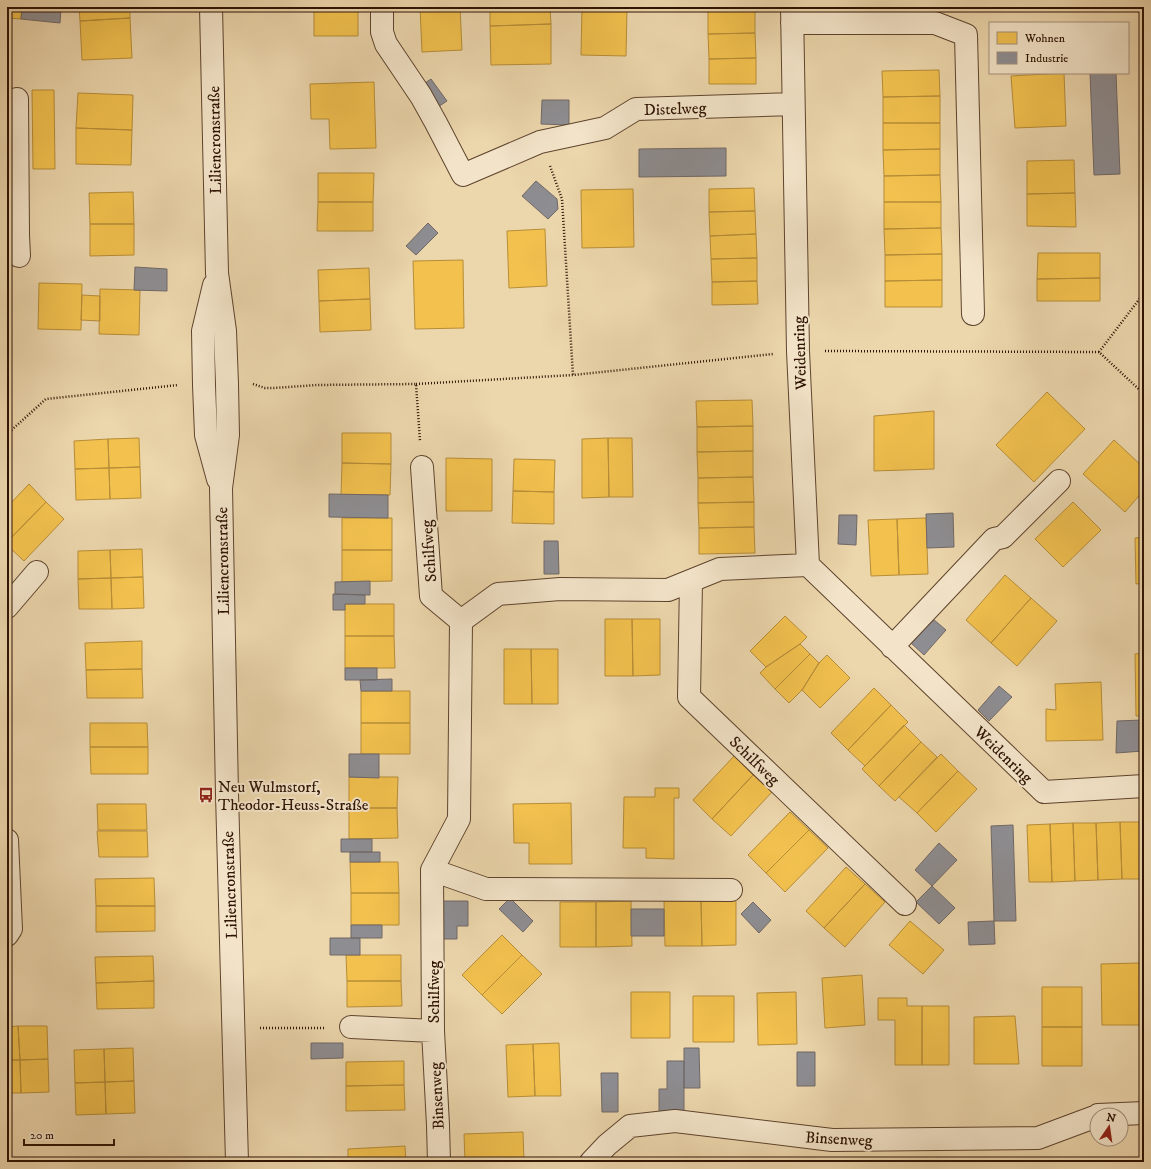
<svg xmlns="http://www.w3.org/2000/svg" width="1151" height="1169" font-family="'IM FELL DW Pica',serif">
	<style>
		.homes { fill: #f2c14e; stroke: #b78d38 }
		.industry { fill: #8d8d92; stroke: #706867 }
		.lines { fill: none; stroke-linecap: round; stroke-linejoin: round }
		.minor-casing { stroke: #5e442e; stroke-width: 24 }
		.path { stroke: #2e1304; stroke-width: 2.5; stroke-dasharray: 1 2; stroke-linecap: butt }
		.minor { stroke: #f3e4c9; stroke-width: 22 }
		.labels { text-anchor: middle; stroke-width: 4; stroke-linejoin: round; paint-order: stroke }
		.street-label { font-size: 16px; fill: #2e1304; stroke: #f3e4c9 }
		.poi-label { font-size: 16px; fill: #2e1304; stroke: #f3e4c9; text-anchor: start }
	</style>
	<rect width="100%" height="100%" fill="#ecd6ac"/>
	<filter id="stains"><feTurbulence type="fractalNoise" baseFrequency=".005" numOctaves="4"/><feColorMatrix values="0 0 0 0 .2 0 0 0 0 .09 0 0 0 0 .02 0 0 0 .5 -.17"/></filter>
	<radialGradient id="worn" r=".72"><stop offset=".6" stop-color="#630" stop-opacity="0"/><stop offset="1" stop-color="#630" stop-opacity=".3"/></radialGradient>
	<path class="homes" d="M 7,7 L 22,7 L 21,19 L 7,18 Z
		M 79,7 L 130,7 L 130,18 L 80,21 Z
		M 314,7 L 358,7 L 358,36 L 314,36 Z
		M 420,7 L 460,7 L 462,50 L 422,52 Z
		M 490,7 L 550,7 L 551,24 L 490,26 Z
		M 582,7 L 627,7 L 626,56 L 581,55 Z
		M 708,7 L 755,7 L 755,8 L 708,9 Z
		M 1124,7 L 1144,7 L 1144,14 Z
		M 755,8 L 755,33 L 708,34 L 708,9 Z
		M 130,18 L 132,58 L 82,60 L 80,21 Z
		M 551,24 L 551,64 L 491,65 L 490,26 Z
		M 755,33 L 756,58 L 709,59 L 708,34 Z
		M 756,58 L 756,84 L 709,84 L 709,59 Z
		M 939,70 L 940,96 L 883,97 L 882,71 Z
		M 1064,73 L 1066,126 L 1015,128 L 1011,76 Z
		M 374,82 L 376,148 L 330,149 L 329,119 L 311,119 L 310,84 Z
		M 32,90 L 54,90 L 55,169 L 33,169 Z
		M 78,93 L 133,95 L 132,130 L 76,128 Z
		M 940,96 L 940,123 L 883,123 L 883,97 Z
		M 883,123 L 940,123 L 940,149 L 883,150 Z
		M 76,128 L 132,130 L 131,165 L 76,164 Z
		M 940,149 L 940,175 L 884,176 L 883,150 Z
		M 1074,160 L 1075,193 L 1027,194 L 1027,161 Z
		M 318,173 L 374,173 L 373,202 L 318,202 Z
		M 940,175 L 941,202 L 884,202 L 884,176 Z
		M 754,188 L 755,211 L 709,212 L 709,189 Z
		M 633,189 L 634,247 L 582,248 L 581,190 Z
		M 133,192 L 134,224 L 90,224 L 89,193 Z
		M 1075,193 L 1076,227 L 1027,226 L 1027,194 Z
		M 318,202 L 373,202 L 373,231 L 317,231 Z
		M 884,202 L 941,202 L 941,228 L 884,229 Z
		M 755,211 L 756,234 L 710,236 L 709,212 Z
		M 90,224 L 134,224 L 134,255 L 90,256 Z
		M 941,228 L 942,254 L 885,255 L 884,229 Z
		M 545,229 L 547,286 L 509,288 L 507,231 Z
		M 756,234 L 757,258 L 711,259 L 710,236 Z
		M 1038,253 L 1100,253 L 1100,278 L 1037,279 Z
		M 942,254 L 942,280 L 885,281 L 885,255 Z
		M 757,258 L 757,281 L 712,282 L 711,259 Z
		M 463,260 L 464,328 L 415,329 L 413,261 Z
		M 369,268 L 370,299 L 319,301 L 318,270 Z
		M 1100,278 L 1100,301 L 1037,301 L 1037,279 Z
		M 942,280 L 942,307 L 885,307 L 885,281 Z
		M 757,281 L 758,304 L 712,305 L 712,282 Z
		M 39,283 L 82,284 L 81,330 L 38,329 Z
		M 100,289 L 140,290 L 139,335 L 99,334 Z
		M 82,295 L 100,296 L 100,321 L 81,320 Z
		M 370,299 L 371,330 L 320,332 L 319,301 Z
		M 1047,392 L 1085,429 L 1034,482 L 996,445 Z
		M 752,400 L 753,426 L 697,427 L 696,401 Z
		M 934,411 L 934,469 L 874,471 L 874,416 Z
		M 753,426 L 753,451 L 697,452 L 697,427 Z
		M 342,433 L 391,433 L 391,464 L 342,463 Z
		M 139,438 L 140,467 L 109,468 L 108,439 Z
		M 608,438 L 632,438 L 633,497 L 609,497 Z
		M 608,438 L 609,497 L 582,498 L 582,439 Z
		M 108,439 L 109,468 L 75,469 L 74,441 Z
		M 1114,440 L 1144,468 L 1144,490 L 1125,512 L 1083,474 Z
		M 753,451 L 753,477 L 698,478 L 697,452 Z
		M 446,458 L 492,459 L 492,511 L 446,511 Z
		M 514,459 L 555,460 L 554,492 L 513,491 Z
		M 342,463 L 391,464 L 390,495 L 341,495 Z
		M 140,467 L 141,498 L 110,499 L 109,468 Z
		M 109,468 L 110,499 L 76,500 L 75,469 Z
		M 753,477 L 754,502 L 698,503 L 698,478 Z
		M 29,484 L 46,502 L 7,542 L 7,507 Z
		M 513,491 L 554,492 L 554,524 L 512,523 Z
		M 46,502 L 64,519 L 24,561 L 7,545 L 7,542 Z
		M 754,502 L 754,527 L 699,528 L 698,503 Z
		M 1073,502 L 1101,530 L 1063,567 L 1035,539 Z
		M 342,518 L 392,518 L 392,550 L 342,550 Z
		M 926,518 L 928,574 L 899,575 L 897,519 Z
		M 897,519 L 899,575 L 871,576 L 868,520 Z
		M 754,527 L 755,553 L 699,554 L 699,528 Z
		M 1144,537 L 1144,583 L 1136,584 L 1135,538 Z
		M 142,549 L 143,577 L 111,578 L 110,550 Z
		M 110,550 L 111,578 L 78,579 L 78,551 Z
		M 342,550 L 392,550 L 392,581 L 342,582 Z
		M 1005,575 L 1031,598 L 991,643 L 966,620 Z
		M 143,577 L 144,608 L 112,609 L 111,578 Z
		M 111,578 L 112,609 L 79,609 L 78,579 Z
		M 1031,598 L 1057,621 L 1017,666 L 991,643 Z
		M 345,604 L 394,604 L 394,636 L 345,636 Z
		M 785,616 L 807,637 L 800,644 L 766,667 L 750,651 Z
		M 605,619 L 632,619 L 633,676 L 605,676 Z
		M 632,619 L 660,619 L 660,675 L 633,676 Z
		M 345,636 L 394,636 L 395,668 L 345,668 Z
		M 142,641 L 142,669 L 86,670 L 85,643 Z
		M 800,644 L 810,654 L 775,689 L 760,673 L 766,667 Z
		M 504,649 L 531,649 L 532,704 L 504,704 Z
		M 531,649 L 558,649 L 558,704 L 532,704 Z
		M 1144,653 L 1144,716 L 1136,716 L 1135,654 Z
		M 810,654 L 819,663 L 802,690 L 789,703 L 775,689 Z
		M 827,655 L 850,678 L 820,708 L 802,690 L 819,663 Z
		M 142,669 L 143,698 L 87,698 L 86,670 Z
		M 1101,682 L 1103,740 L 1046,741 L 1046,709 L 1056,710 L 1055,684 Z
		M 874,688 L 891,705 L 848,750 L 831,733 Z
		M 361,691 L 410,691 L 410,723 L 361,723 Z
		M 891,705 L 908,722 L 865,766 L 848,750 Z
		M 90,723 L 147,723 L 148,747 L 90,747 Z
		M 361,723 L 410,723 L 410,754 L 361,754 Z
		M 904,725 L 921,742 L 879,786 L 862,769 Z
		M 921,742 L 937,757 L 895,801 L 879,786 Z
		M 90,747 L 148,747 L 148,774 L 91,774 Z
		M 941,754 L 958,771 L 917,813 L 899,797 Z
		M 734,756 L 753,775 L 712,819 L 693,800 Z
		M 958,771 L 977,789 L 936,832 L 917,813 Z
		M 753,775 L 772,792 L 731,836 L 712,819 Z
		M 349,777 L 398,777 L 397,808 L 349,808 Z
		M 655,788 L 679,788 L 679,798 L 674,798 L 674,859 L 646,858 L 646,848 L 623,848 L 624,797 L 655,797 Z
		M 571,803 L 572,864 L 529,864 L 529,843 L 514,843 L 513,804 Z
		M 97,804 L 146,804 L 147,830 L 98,830 Z
		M 349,808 L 397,808 L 398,838 L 349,839 Z
		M 790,812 L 809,830 L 766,873 L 748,855 Z
		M 1120,822 L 1143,822 L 1144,879 L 1122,879 Z
		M 1120,822 L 1122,879 L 1098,880 L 1096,823 Z
		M 1073,823 L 1096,823 L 1098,880 L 1075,881 Z
		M 1073,823 L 1075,881 L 1052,882 L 1050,824 Z
		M 1050,824 L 1052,882 L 1029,882 L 1027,825 Z
		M 809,830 L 828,848 L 785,892 L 766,873 Z
		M 97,831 L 147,831 L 148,857 L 99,857 Z
		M 350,862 L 398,862 L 399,893 L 351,893 Z
		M 846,867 L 865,884 L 824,928 L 806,911 Z
		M 154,878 L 155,906 L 96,906 L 95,879 Z
		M 865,884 L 885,902 L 845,947 L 824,928 Z
		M 351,893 L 399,893 L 399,925 L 351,925 Z
		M 631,901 L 632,946 L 596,947 L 596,902 Z
		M 664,901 L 701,901 L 702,946 L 665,946 Z
		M 701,901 L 736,901 L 736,945 L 702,946 Z
		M 560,902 L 596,902 L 596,947 L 560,947 Z
		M 96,906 L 155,906 L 155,931 L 96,932 Z
		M 910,921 L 944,950 L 923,974 L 889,945 Z
		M 502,935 L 522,955 L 482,995 L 462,975 Z
		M 346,955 L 401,955 L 401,981 L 347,981 Z
		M 522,955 L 542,974 L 502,1014 L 482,995 Z
		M 153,956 L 154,981 L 96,983 L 95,957 Z
		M 1140,963 L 1141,1025 L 1102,1025 L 1101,964 Z
		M 862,975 L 865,1025 L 825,1028 L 822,978 Z
		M 154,981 L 154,1008 L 97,1009 L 96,983 Z
		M 347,981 L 401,981 L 402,1006 L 347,1007 Z
		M 1042,987 L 1082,987 L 1082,1027 L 1042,1027 Z
		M 631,992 L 670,992 L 670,1038 L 631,1038 Z
		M 796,992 L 797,1044 L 758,1045 L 757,993 Z
		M 693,996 L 734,996 L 734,1042 L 693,1042 Z
		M 878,998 L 907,998 L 907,1006 L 922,1006 L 922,1065 L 895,1065 L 895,1020 L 878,1020 Z
		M 922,1006 L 949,1006 L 949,1065 L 922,1065 Z
		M 1015,1016 L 1019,1064 L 974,1064 L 974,1017 Z
		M 18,1026 L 20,1060 L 7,1060 L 7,1027 Z
		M 18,1026 L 47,1026 L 48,1059 L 20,1060 Z
		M 1042,1027 L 1082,1027 L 1082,1066 L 1042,1066 Z
		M 559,1043 L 561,1096 L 535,1096 L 533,1044 Z
		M 533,1044 L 535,1096 L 508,1097 L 506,1045 Z
		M 133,1048 L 134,1081 L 105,1082 L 104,1049 Z
		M 104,1049 L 105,1082 L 75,1083 L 74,1050 Z
		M 48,1059 L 49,1092 L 21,1093 L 20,1060 Z
		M 7,1060 L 20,1060 L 21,1093 L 7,1093 Z
		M 404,1061 L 404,1085 L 346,1086 L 346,1062 Z
		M 134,1081 L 135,1113 L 106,1114 L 105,1082 Z
		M 105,1082 L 106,1114 L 76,1115 L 75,1083 Z
		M 404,1085 L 405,1110 L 346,1111 L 346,1086 Z
		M 523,1132 L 524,1162 L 465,1162 L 464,1134 Z
		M 405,1146 L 406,1162 L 348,1162 L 348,1149 Z"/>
	<path class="industry" d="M 22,7 L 61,7 L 60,23 L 21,19 Z
		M 1090,73 L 1116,73 L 1120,174 L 1094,175 Z
		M 431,79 L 447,101 L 435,109 L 419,87 Z
		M 542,100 L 569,100 L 569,125 L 541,124 Z
		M 726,148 L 726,176 L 639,177 L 639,149 Z
		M 536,181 L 557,199 L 558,209 L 548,219 L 522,196 Z
		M 428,223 L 438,233 L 416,255 L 406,246 Z
		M 135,267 L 167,269 L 167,291 L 134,290 Z
		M 329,494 L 388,495 L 388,518 L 329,517 Z
		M 953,513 L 954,547 L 927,548 L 926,514 Z
		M 839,515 L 857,515 L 856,545 L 838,544 Z
		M 544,541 L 558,541 L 559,574 L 544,574 Z
		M 370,581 L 370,595 L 335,594 L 335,582 Z
		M 333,594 L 365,595 L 365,604 L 345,604 L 345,610 L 333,610 Z
		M 933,619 L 946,630 L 924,655 L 911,643 Z
		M 345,668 L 377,668 L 377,680 L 345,680 Z
		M 392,679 L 392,691 L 361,691 L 360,680 Z
		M 999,686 L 1012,697 L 989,721 L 978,710 Z
		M 1142,720 L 1143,751 L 1116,753 L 1117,721 Z
		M 349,754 L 379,754 L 379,778 L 349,777 Z
		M 1013,825 L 1016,921 L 994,921 L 991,826 Z
		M 341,839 L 372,839 L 372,852 L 341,852 Z
		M 939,843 L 957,860 L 932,886 L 915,870 Z
		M 350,852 L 380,852 L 380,862 L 350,862 Z
		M 932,886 L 955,908 L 939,924 L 916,902 Z
		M 510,898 L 533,921 L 523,932 L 499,909 Z
		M 439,901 L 468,901 L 468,926 L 457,926 L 457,939 L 438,939 Z
		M 753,902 L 771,920 L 759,933 L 741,914 Z
		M 631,909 L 664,909 L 664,936 L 631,936 Z
		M 994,921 L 995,944 L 969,945 L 968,922 Z
		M 351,925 L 382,925 L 382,938 L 351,938 Z
		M 330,938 L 360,938 L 360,955 L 330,955 Z
		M 311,1043 L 343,1043 L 343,1058 L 311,1059 Z
		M 684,1048 L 699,1048 L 700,1088 L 684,1088 Z
		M 797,1052 L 815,1052 L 815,1086 L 797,1086 Z
		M 667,1061 L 684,1061 L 684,1113 L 659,1113 L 659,1089 L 667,1089 Z
		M 601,1073 L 618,1073 L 618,1112 L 602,1112 Z"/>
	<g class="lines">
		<g class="minor-casing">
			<path id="minor" d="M 211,7 L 217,273 L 225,331 L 227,384 L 228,435 L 221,488 L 227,794 L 237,1162
				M 382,7 L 382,32 L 386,44 L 421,96 L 436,123 L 463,175 L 540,142 L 605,128 L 636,109 L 793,104
				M 792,7 L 798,351 L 808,565 L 1044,792 L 1144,786
				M 792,23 L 935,23 L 966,35 L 973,314
				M 17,99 L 18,235
				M 7,234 L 18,235 L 19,256
				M 214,285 L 203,331 L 204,385 L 206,435 L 218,479
				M 422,467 L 431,596 L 461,621
				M 691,581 L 689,697 L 905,904
				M 7,607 L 37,572
				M 892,647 L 994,539 L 1003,537 L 1059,481
				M 7,840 L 11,929 L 7,935
				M 432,870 L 486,889 L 731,890
				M 351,1027 L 433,1031 L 432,870 L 459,819 L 461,621 L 498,594 L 560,589 L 668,590 L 720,569 L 808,565
				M 433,1031 L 438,1125 L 439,1162
				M 1098,1115 L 1144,1113
				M 591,1162 L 607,1145 L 630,1126 L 675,1121 L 832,1140 L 1038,1138 L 1097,1116"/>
		</g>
		<path class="path" d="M 550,166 L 562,199 L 573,375
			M 825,351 L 1099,352 L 1144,394
			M 1099,352 L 1144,293
			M 253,384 L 265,388 L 274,388 L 317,385 L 416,384 L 420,441
			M 416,384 L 573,375 L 773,354
			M 7,434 L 46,399 L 178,385
			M 260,1028 L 325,1028"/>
		<use href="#minor" class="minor"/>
	</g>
	<defs>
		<g id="bus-bare" transform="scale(1.2)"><path d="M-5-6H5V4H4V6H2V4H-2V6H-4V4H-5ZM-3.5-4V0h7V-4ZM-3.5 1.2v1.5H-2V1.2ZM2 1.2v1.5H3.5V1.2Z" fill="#8f2418" stroke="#f3e4c9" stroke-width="2.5" paint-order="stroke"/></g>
	</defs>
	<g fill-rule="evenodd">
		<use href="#bus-bare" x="206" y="795"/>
	</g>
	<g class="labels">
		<g class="street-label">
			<text transform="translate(675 108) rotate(-2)" y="6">Distelweg</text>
			<text transform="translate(214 140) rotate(-91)" y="6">Liliencronstraße</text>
			<text transform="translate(799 353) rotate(-92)" y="6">Weidenring</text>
			<text transform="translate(428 551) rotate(-94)" y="6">Schilfweg</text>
			<text transform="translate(222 561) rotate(-91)" y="6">Liliencronstraße</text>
			<text transform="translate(1004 754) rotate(44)" y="6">Weidenring</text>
			<text transform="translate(755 760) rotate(44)" y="6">Schilfweg</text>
			<text transform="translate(229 885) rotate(-92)" y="6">Liliencronstraße</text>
			<text transform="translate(433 992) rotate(-90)" y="6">Schilfweg</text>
			<text transform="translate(436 1096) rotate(-93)" y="6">Binsenweg</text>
			<text transform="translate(839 1138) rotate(3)" y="6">Binsenweg</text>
		</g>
		<g class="poi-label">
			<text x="218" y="792">Neu Wulmstorf,<tspan x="218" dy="18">Theodor-Heuss-Straße</tspan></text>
		</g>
	</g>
	<rect width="1151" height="1169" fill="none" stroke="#ecd6ac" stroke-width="24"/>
	<rect x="8" y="8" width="1135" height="1153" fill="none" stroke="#2e1304" stroke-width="2"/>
	<rect x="12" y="12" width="1127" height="1145" fill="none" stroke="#2e1304"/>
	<rect x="989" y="22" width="140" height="52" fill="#f3e4c9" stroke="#a4907a"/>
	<rect x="997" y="32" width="20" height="12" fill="#f2c14e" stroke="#a4907a"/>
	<text x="1025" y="42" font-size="12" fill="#2e1304">Wohnen</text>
	<rect x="997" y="52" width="20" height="12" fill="#8d8d92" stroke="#a4907a"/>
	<text x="1025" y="62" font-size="12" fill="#2e1304">Industrie</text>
	<g transform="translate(1109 1127) rotate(13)"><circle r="19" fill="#f3e4c9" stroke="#a4907a"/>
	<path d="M0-3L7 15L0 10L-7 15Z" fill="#8f2418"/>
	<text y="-6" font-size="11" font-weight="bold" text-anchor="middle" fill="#2e1304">N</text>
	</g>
	<path d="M24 1139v6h90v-6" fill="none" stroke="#2e1304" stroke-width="2"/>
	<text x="30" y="1139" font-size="12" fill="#2e1304" stroke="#f3e4c9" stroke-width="3" paint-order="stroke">20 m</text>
	<rect width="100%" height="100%" filter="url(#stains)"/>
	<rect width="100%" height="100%" fill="url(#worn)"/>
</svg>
